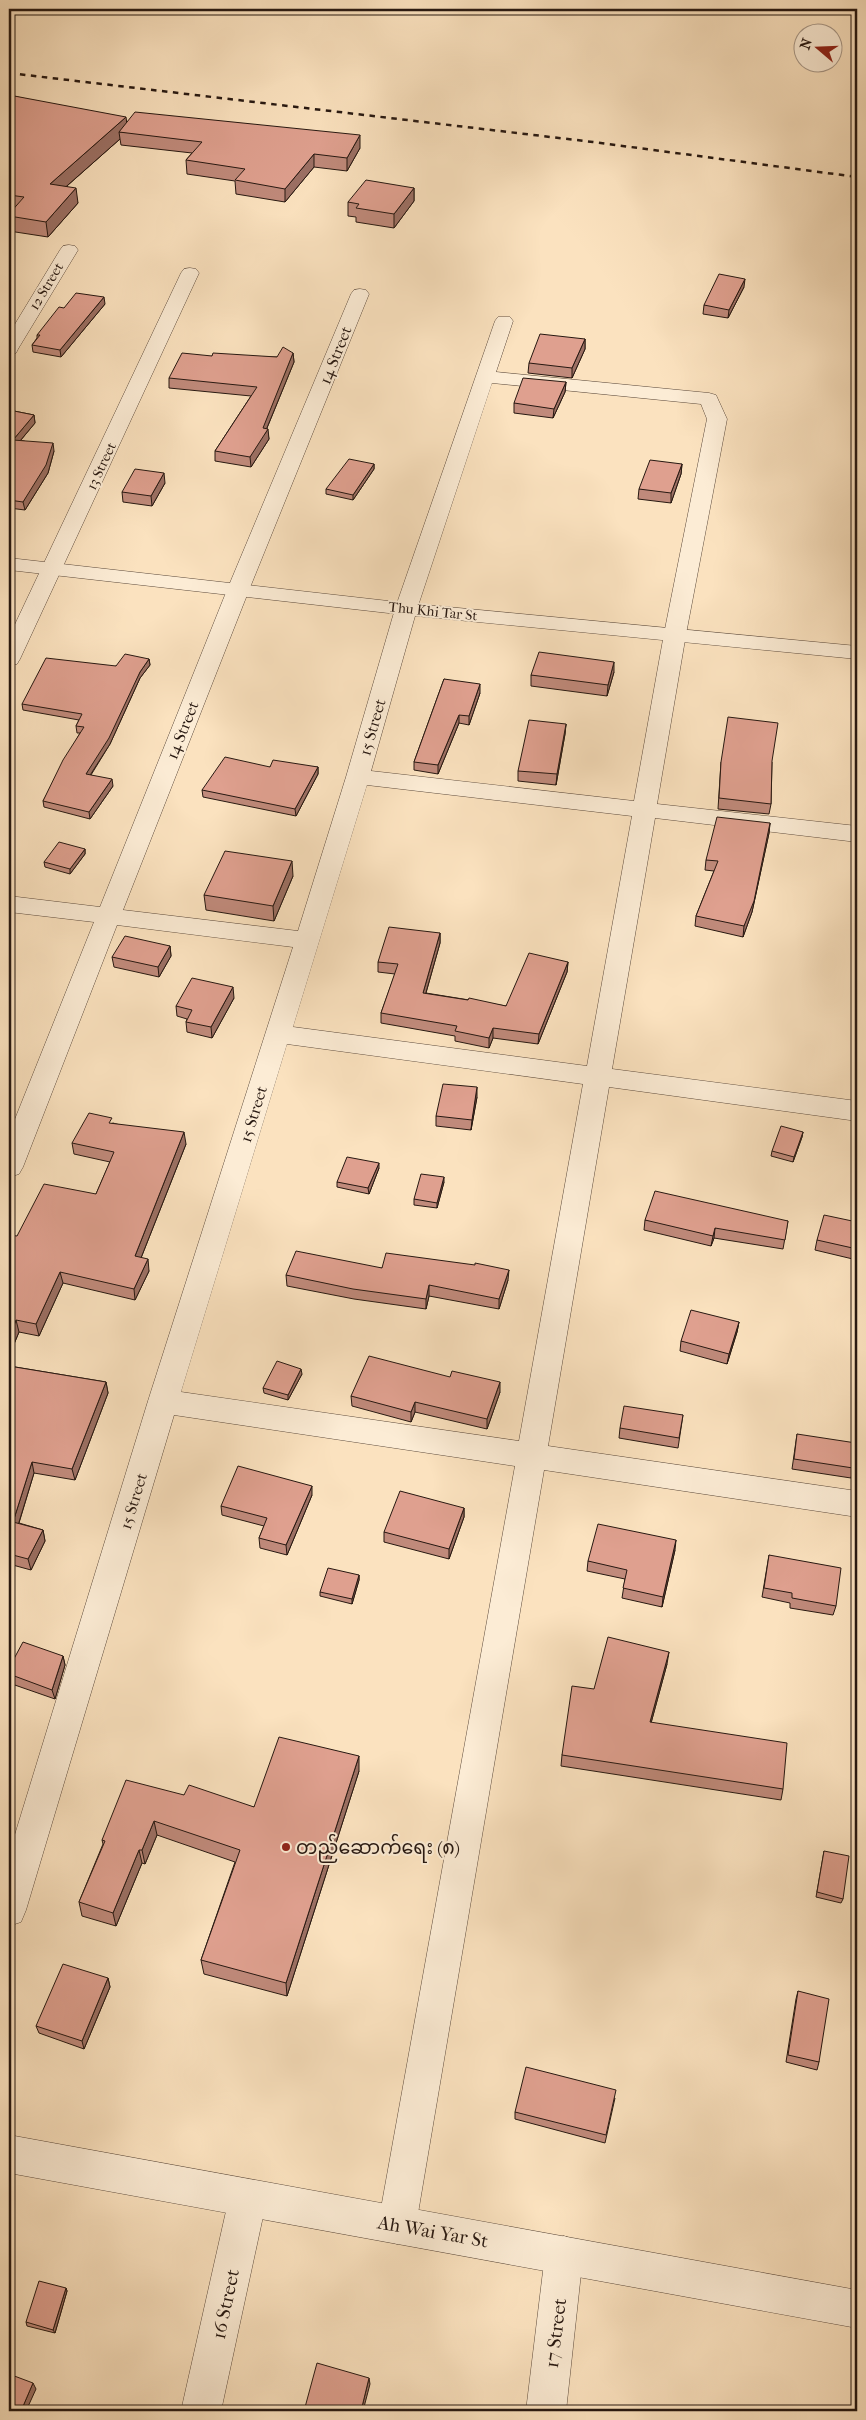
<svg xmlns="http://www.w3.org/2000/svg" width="866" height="2420" font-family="'IM FELL French Canon','Noto Sans Myanmar',serif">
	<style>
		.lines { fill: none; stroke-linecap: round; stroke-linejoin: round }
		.minor-casing { stroke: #5c4a3c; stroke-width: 1 }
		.tertiary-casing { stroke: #5c4a3c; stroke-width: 1 }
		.minor { fill: #fcecd5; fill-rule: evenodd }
		.tertiary { fill: #fcecd5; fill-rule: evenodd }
		.rail { stroke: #271811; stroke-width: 2.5; stroke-dasharray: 5.5 5.5; stroke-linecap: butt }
		.wall { fill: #c08a7b; stroke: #271811 }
		.shaded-wall { fill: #9c7064; stroke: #271811 }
		.building { fill: #dfa08f; stroke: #271811 }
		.poi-dot { fill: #8f2418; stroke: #fcecd5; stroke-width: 2 }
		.labels { text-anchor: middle; stroke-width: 4; stroke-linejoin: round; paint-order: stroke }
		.far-street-label { font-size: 14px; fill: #271811; stroke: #fcecd5 }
		.street-label { font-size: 16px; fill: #271811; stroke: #fcecd5 }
		.near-poi-label { font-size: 19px; fill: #271811; stroke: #fcecd5; text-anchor: start }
		.near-street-label { font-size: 19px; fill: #271811; stroke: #fcecd5 }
	</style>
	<rect width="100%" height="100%" fill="#fbe2bf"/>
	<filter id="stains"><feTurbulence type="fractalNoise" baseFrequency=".004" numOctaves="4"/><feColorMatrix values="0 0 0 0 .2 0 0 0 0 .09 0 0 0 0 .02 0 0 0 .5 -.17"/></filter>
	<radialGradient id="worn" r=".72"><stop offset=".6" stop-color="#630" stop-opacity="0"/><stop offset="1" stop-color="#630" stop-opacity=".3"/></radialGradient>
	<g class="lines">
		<g class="minor-casing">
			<path id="minor" d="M 69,245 L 75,246 L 78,250 L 18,349 L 16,353 L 9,355 L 9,334 L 60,250 L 63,246 Z
				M 190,268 L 196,269 L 199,273 L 20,659 L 17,664 L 9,665 L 9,637 L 181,273 L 184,269 Z
				M 360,289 L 366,290 L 369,294 L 249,590 L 123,910 L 298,931 L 346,777 L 395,609 L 495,321 L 498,317 L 510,317 L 513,321 L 496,372 L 709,393 L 716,395 L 727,419 L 686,634 L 657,804 L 857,826 L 857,842 L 655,818 L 612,1069 L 857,1101 L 857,1121 L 609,1087 L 548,1446 L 857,1491 L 857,1517 L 544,1470 L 416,2225 L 410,2238 L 397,2244 L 384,2238 L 378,2225 L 515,1466 L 174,1415 L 26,1910 L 21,1922 L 9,1926 L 9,1854 L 148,1401 L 293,947 L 117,925 L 23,1167 L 19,1174 L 9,1177 L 9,1134 L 94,922 L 9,912 L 9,896 L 100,907 L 227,590 L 351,294 L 354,290 ZM 492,383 L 701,404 L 707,419 L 664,634 L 634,801 L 371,771 L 417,609 ZM 367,785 L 632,816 L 587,1066 L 293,1027 ZM 287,1044 L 583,1084 L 519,1441 L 181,1392 Z
				M 248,2179 L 261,2185 L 267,2198 L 221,2411 L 181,2411 L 229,2198 L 235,2185 Z
				M 564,2236 L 578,2241 L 583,2255 L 566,2411 L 526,2411 L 545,2255 L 550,2241 Z"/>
		</g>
		<g class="tertiary-casing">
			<path id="tertiary" d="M 9,558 L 406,603 L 857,646 L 857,659 L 406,615 L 9,570 Z
				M 9,2135 L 857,2290 L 857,2328 L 9,2173 Z"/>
		</g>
		<use href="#minor" class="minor"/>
		<use href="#tertiary" class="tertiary"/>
		<path class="rail" d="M 9,73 L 593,142 L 857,177"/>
	</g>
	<path class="wall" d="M 9,95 L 127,122 L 360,148 L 347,171 L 314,167 L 285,202 L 236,194 L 235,181 L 187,174 L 186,160 L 192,153 L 121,145 L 120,139 L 67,186 L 78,203 L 48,237 L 9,231 L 9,214 L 12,211 L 9,210 Z
		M 414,188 L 414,201 L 394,228 L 356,222 L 356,217 L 348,216 L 348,202 Z
		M 744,287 L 728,318 L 703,314 L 704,305 Z
		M 105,304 L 61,357 L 33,352 L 32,345 L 37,338 L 37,335 L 64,308 Z
		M 585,339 L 585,349 L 572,378 L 528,373 L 529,363 Z
		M 293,353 L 294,362 L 267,428 L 269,439 L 251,467 L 215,461 L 215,451 L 251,396 L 169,388 L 169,378 L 212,356 L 277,357 Z
		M 566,382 L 565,392 L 553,418 L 514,413 L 514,403 Z
		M 9,410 L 34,415 L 35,423 L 21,440 L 54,451 L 48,473 L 25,510 L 9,508 Z
		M 374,464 L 374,469 L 353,500 L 326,494 L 326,489 Z
		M 682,464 L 681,474 L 671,503 L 638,499 L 639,489 Z
		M 165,483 L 152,506 L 123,502 L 122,492 Z
		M 149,659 L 150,665 L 140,678 L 110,744 L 91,775 L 113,786 L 90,819 L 44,807 L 43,801 L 80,733 L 77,733 L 76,726 L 79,720 L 23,710 L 22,704 L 116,666 Z
		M 614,672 L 607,696 L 531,686 L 531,675 Z
		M 444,679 L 480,693 L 469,725 L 459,723 L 438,774 L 414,770 L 414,762 Z
		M 566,724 L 565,734 L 556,785 L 518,781 L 518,771 Z
		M 721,762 L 772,762 L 771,804 L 769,814 L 718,809 Z
		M 270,767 L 318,767 L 318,774 L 296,816 L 203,797 L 202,790 Z
		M 770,823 L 769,833 L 752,912 L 743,937 L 695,926 L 696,916 L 714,871 L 705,870 L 706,860 Z
		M 85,849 L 85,854 L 70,874 L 45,867 L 44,862 Z
		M 293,876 L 274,921 L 206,910 L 204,895 Z
		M 440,933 L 440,943 L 426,993 L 506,1006 L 568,962 L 567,972 L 538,1044 L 493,1038 L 489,1048 L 455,1041 L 455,1036 L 381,1023 L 381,1013 L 395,974 L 378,972 L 378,962 Z
		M 170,946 L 171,956 L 159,977 L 114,967 L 112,957 Z
		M 234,998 L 212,1038 L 187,1032 L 186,1022 L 187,1019 L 177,1016 L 176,1006 Z
		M 477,1097 L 471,1130 L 436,1126 L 436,1116 Z
		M 113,1123 L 186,1144 L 141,1258 L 149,1271 L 135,1300 L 63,1283 L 39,1336 L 19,1332 L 9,1356 L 17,1236 L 96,1194 L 110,1162 L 74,1154 L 72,1143 Z
		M 803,1132 L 802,1137 L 793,1162 L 771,1156 L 772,1151 Z
		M 379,1168 L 369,1194 L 337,1187 L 337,1182 Z
		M 444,1182 L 437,1208 L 414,1205 L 414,1199 Z
		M 645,1220 L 788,1221 L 783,1249 L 714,1238 L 711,1246 L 644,1230 Z
		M 857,1222 L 857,1260 L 815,1250 L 817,1240 Z
		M 382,1268 L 508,1280 L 499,1309 L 429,1296 L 426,1309 L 354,1299 L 287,1286 L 286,1275 Z
		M 739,1322 L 737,1332 L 727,1364 L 680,1351 L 681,1341 Z
		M 9,1366 L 106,1382 L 108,1393 L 75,1480 L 34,1473 L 19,1523 L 43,1530 L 45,1541 L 31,1570 L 9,1564 Z
		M 302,1374 L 288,1400 L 264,1393 L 263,1388 Z
		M 500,1392 L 487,1429 L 415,1412 L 411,1422 L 352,1406 L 351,1396 Z
		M 683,1415 L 678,1448 L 619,1438 L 620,1428 Z
		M 797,1434 L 853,1468 L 851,1478 L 792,1469 Z
		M 312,1495 L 287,1555 L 260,1548 L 259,1538 L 264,1526 L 222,1515 L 221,1506 Z
		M 464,1508 L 464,1517 L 449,1559 L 384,1542 L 384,1532 Z
		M 675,1550 L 662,1607 L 622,1598 L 625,1579 L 587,1571 L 588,1561 Z
		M 769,1555 L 836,1606 L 833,1615 L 790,1608 L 790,1603 L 762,1597 Z
		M 359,1575 L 359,1580 L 352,1604 L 320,1596 L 320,1592 Z
		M 63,1656 L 65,1665 L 55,1699 L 9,1683 L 9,1668 Z
		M 667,1664 L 651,1723 L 783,1789 L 781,1800 L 561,1766 L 562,1755 L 594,1689 Z
		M 359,1771 L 287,1996 L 204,1974 L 201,1960 L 235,1862 L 157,1835 L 145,1864 L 142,1863 L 116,1926 L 82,1916 L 79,1902 L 103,1844 L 102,1840 L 184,1795 L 254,1807 Z
		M 824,1851 L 843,1899 L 841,1903 L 816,1897 Z
		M 108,1978 L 110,1987 L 84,2049 L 39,2033 L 36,2026 Z
		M 798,1991 L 819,2062 L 817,2070 L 786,2062 L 796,1999 Z
		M 615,2098 L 605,2143 L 515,2119 L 515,2112 Z
		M 66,2288 L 67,2291 L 55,2333 L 27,2326 L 26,2322 Z"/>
	<path class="shaded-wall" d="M 126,117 L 128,132 L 119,132 L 120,139 L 52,199 L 50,184 Z
		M 360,135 L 360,148 L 347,171 L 347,158 Z
		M 314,154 L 314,167 L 285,202 L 285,189 Z
		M 76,188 L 78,203 L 48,237 L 46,222 Z
		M 414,188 L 414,201 L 394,228 L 394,214 Z
		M 745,279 L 744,287 L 728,318 L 729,310 Z
		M 104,297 L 105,304 L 61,357 L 60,350 Z
		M 585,339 L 585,349 L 572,378 L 572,368 Z
		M 293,353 L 294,362 L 264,435 L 268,429 L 269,439 L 251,467 L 250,457 Z
		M 566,382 L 565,392 L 553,418 L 554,409 Z
		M 34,415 L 35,423 L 14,448 L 13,440 Z
		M 53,443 L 54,451 L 48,473 L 25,510 L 23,502 Z
		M 374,464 L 374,469 L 353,500 L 353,495 Z
		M 682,464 L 681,474 L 671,503 L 671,493 Z
		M 164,473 L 165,483 L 152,506 L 151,496 Z
		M 149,659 L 150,665 L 140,678 L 110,744 L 87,780 L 86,774 L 140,672 Z
		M 614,662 L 614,672 L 607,696 L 608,685 Z
		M 480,684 L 480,693 L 469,725 L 469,716 Z
		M 459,715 L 459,723 L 438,774 L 438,765 Z
		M 566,724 L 565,734 L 556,785 L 557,774 Z
		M 318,767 L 318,774 L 296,816 L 295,809 Z
		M 112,779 L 113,786 L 90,819 L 89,812 Z
		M 770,823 L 769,833 L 752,912 L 743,937 L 744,926 Z
		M 85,849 L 85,854 L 70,874 L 70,869 Z
		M 292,861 L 293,876 L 274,921 L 273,906 Z
		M 440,933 L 440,943 L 423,1003 L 423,993 Z
		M 170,946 L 171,956 L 159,977 L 158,967 Z
		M 568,962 L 567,972 L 538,1044 L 539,1034 Z
		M 233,987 L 234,998 L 212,1038 L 211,1027 Z
		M 493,1028 L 493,1038 L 489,1048 L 489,1038 Z
		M 477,1087 L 477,1097 L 471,1130 L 472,1120 Z
		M 184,1132 L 186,1144 L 137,1268 L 135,1256 Z
		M 803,1132 L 802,1137 L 793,1162 L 794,1157 Z
		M 379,1163 L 379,1168 L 369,1194 L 368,1188 Z
		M 444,1177 L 444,1182 L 437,1208 L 437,1203 Z
		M 715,1228 L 714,1238 L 711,1246 L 713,1236 Z
		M 148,1259 L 149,1271 L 135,1300 L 134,1289 Z
		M 509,1270 L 508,1280 L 499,1309 L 499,1299 Z
		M 60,1272 L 63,1283 L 39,1336 L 36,1324 Z
		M 429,1285 L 429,1296 L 426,1309 L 426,1299 Z
		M 16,1320 L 19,1332 L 9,1356 L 9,1338 Z
		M 739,1322 L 737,1332 L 727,1364 L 729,1354 Z
		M 301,1369 L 302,1374 L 288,1400 L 288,1395 Z
		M 106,1382 L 108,1393 L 75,1480 L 72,1469 Z
		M 500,1382 L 500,1392 L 487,1429 L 487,1419 Z
		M 415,1402 L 415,1412 L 411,1422 L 411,1412 Z
		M 32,1462 L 34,1473 L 16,1532 L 13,1522 Z
		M 312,1486 L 312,1495 L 287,1555 L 286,1545 Z
		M 464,1508 L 464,1517 L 449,1559 L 449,1549 Z
		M 43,1530 L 45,1541 L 31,1570 L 28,1559 Z
		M 676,1540 L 675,1550 L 662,1607 L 663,1597 Z
		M 359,1575 L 359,1580 L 352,1604 L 352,1599 Z
		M 669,1652 L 667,1664 L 648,1734 L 650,1722 Z
		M 63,1656 L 65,1665 L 55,1699 L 52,1690 Z
		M 359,1756 L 359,1771 L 287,1996 L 286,1983 Z
		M 154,1821 L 157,1835 L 145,1864 L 142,1850 Z
		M 139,1850 L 142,1863 L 116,1926 L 113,1913 Z
		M 108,1978 L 110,1987 L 84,2049 L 82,2041 Z
		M 66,2288 L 67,2291 L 55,2333 L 53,2330 Z
		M 369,2378 L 370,2384 L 363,2411 L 361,2411 Z
		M 33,2383 L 36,2389 L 26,2411 L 21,2411 Z"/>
	<path class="building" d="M 9,95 L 126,117 L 50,184 L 76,188 L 46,222 L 9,216 L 9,214 L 24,197 L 9,195 Z
		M 135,112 L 360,135 L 347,158 L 314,154 L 285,189 L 235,180 L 245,169 L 186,160 L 202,142 L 119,132 Z
		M 366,180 L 414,188 L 394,214 L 356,208 L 359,204 L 348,202 Z
		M 719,274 L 745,279 L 729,310 L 704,305 Z
		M 76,293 L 104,297 L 60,350 L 32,345 L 40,335 L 37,335 L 59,307 L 64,308 Z
		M 540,334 L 585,339 L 572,368 L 529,363 Z
		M 283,347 L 293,353 L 263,428 L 268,429 L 250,457 L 215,451 L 257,387 L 169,378 L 182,353 L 212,356 L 213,353 L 277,357 Z
		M 523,378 L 566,382 L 554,409 L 514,403 Z
		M 9,410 L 34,415 L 13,440 L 53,443 L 46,465 L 23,502 L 9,500 Z
		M 349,459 L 374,464 L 353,495 L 326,489 Z
		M 650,460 L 682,464 L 671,493 L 639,489 Z
		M 135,469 L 164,473 L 151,496 L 122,492 Z
		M 539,652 L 614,662 L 608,685 L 531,675 Z
		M 125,654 L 149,659 L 140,672 L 109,738 L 86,774 L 112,779 L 89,812 L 43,801 L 63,760 L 84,727 L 76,726 L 82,714 L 22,704 L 46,658 L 116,666 Z
		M 444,679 L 480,684 L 469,716 L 459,715 L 438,765 L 414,762 Z
		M 728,717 L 778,723 L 772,761 L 771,804 L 719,798 L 721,762 Z
		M 529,720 L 566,724 L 557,774 L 518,771 Z
		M 225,757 L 270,767 L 273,760 L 318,767 L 295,809 L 202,790 Z
		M 717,817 L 770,823 L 754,901 L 744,926 L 696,916 L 718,861 L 706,860 Z
		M 59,842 L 85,849 L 70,869 L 44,862 Z
		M 225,851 L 292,861 L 273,906 L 204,895 Z
		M 389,927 L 440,933 L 423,993 L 468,1000 L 469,998 L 506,1006 L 529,953 L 568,962 L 539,1034 L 493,1028 L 489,1038 L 455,1031 L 457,1026 L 381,1013 L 398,964 L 378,962 Z
		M 125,936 L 170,946 L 158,967 L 112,957 Z
		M 192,978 L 233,987 L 211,1027 L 186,1022 L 192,1010 L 176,1006 Z
		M 443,1084 L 477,1087 L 472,1120 L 436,1116 Z
		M 89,1113 L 112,1118 L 109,1123 L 184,1132 L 135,1256 L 148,1259 L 134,1289 L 60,1272 L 36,1324 L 16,1320 L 9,1338 L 9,1235 L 17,1236 L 44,1184 L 96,1194 L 114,1152 L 72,1143 Z
		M 781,1126 L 803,1132 L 794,1157 L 772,1151 Z
		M 347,1157 L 379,1163 L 368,1188 L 337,1182 Z
		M 421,1174 L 444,1177 L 437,1203 L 414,1199 Z
		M 655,1191 L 788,1221 L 785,1240 L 715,1228 L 713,1236 L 645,1220 Z
		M 824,1215 L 857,1222 L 857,1249 L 817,1240 Z
		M 296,1251 L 382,1268 L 386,1253 L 475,1265 L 475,1263 L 509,1270 L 499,1299 L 429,1285 L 426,1299 L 353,1289 L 286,1275 Z
		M 691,1310 L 739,1322 L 729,1354 L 681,1341 Z
		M 369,1356 L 450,1377 L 452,1371 L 500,1382 L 487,1419 L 415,1402 L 411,1412 L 351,1396 Z
		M 277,1361 L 301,1369 L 288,1395 L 263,1388 Z
		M 9,1366 L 106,1382 L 72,1469 L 32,1462 L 13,1522 L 43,1530 L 28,1559 L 9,1554 Z
		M 624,1406 L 683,1415 L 679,1438 L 620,1428 Z
		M 797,1434 L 856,1443 L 853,1468 L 794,1459 Z
		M 238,1466 L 312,1486 L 286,1545 L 259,1538 L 267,1518 L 221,1506 Z
		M 400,1491 L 464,1508 L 449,1549 L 384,1532 Z
		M 598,1524 L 676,1540 L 663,1597 L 623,1588 L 627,1570 L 588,1561 Z
		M 769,1555 L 841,1568 L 836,1606 L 792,1598 L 792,1593 L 764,1588 Z
		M 328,1568 L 359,1575 L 352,1599 L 320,1592 Z
		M 608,1637 L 669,1652 L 650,1722 L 787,1743 L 783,1789 L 562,1755 L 572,1686 L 594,1689 Z
		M 23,1642 L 63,1656 L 52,1690 L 9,1674 L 9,1668 Z
		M 279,1737 L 359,1756 L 286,1983 L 201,1960 L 240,1850 L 154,1821 L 142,1850 L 139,1850 L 113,1913 L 79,1902 L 105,1841 L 102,1840 L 126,1780 L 184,1795 L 189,1785 L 254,1807 Z
		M 824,1851 L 849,1856 L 843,1899 L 817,1892 Z
		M 63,1964 L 108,1978 L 82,2041 L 36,2026 Z
		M 798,1991 L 829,1999 L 819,2062 L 788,2055 Z
		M 526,2067 L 616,2090 L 606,2135 L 515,2112 Z
		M 39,2281 L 66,2288 L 53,2330 L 26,2322 Z
		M 317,2363 L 369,2378 L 361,2411 L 304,2411 Z
		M 9,2374 L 33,2383 L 21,2411 L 9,2411 Z"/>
	<circle class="poi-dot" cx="286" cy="1847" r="5"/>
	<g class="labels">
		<g class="far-street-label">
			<text transform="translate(46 286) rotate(-59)" y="5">12 Street</text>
			<text transform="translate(101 466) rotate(-65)" y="5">13 Street</text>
			<text transform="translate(433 611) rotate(6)" y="5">Thu Khi Tar St</text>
		</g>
		<g class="street-label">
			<text transform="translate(335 355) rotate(-68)" y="6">14 Street</text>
			<text transform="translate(372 727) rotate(-74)" y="6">15 Street</text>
			<text transform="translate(182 730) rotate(-68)" y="6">14 Street</text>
			<text transform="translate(253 1114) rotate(-73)" y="6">15 Street</text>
			<text transform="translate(133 1501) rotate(-73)" y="6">15 Street</text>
		</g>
		<g class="near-poi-label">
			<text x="296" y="1854">တည်ဆောက်ရေး (၈)</text>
		</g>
		<g class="near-street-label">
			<text transform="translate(433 2231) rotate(10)" y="7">Ah Wai Yar St</text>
			<text transform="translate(225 2304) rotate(-78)" y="7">16 Street</text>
			<text transform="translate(555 2333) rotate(-83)" y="7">17 Street</text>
		</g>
	</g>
	<rect width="866" height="2420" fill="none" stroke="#fbe2bf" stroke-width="30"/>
	<rect x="10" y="10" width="846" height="2400" fill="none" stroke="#271811" stroke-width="2.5"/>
	<rect x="15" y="15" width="836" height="2390" fill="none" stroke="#271811"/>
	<g transform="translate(818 48) rotate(289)"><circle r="24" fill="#fcecd5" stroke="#a79787"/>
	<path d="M0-4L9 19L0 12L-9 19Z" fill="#8f2418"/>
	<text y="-8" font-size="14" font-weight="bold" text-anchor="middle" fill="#271811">N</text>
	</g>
	<rect width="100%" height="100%" filter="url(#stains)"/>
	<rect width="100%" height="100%" fill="url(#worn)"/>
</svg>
